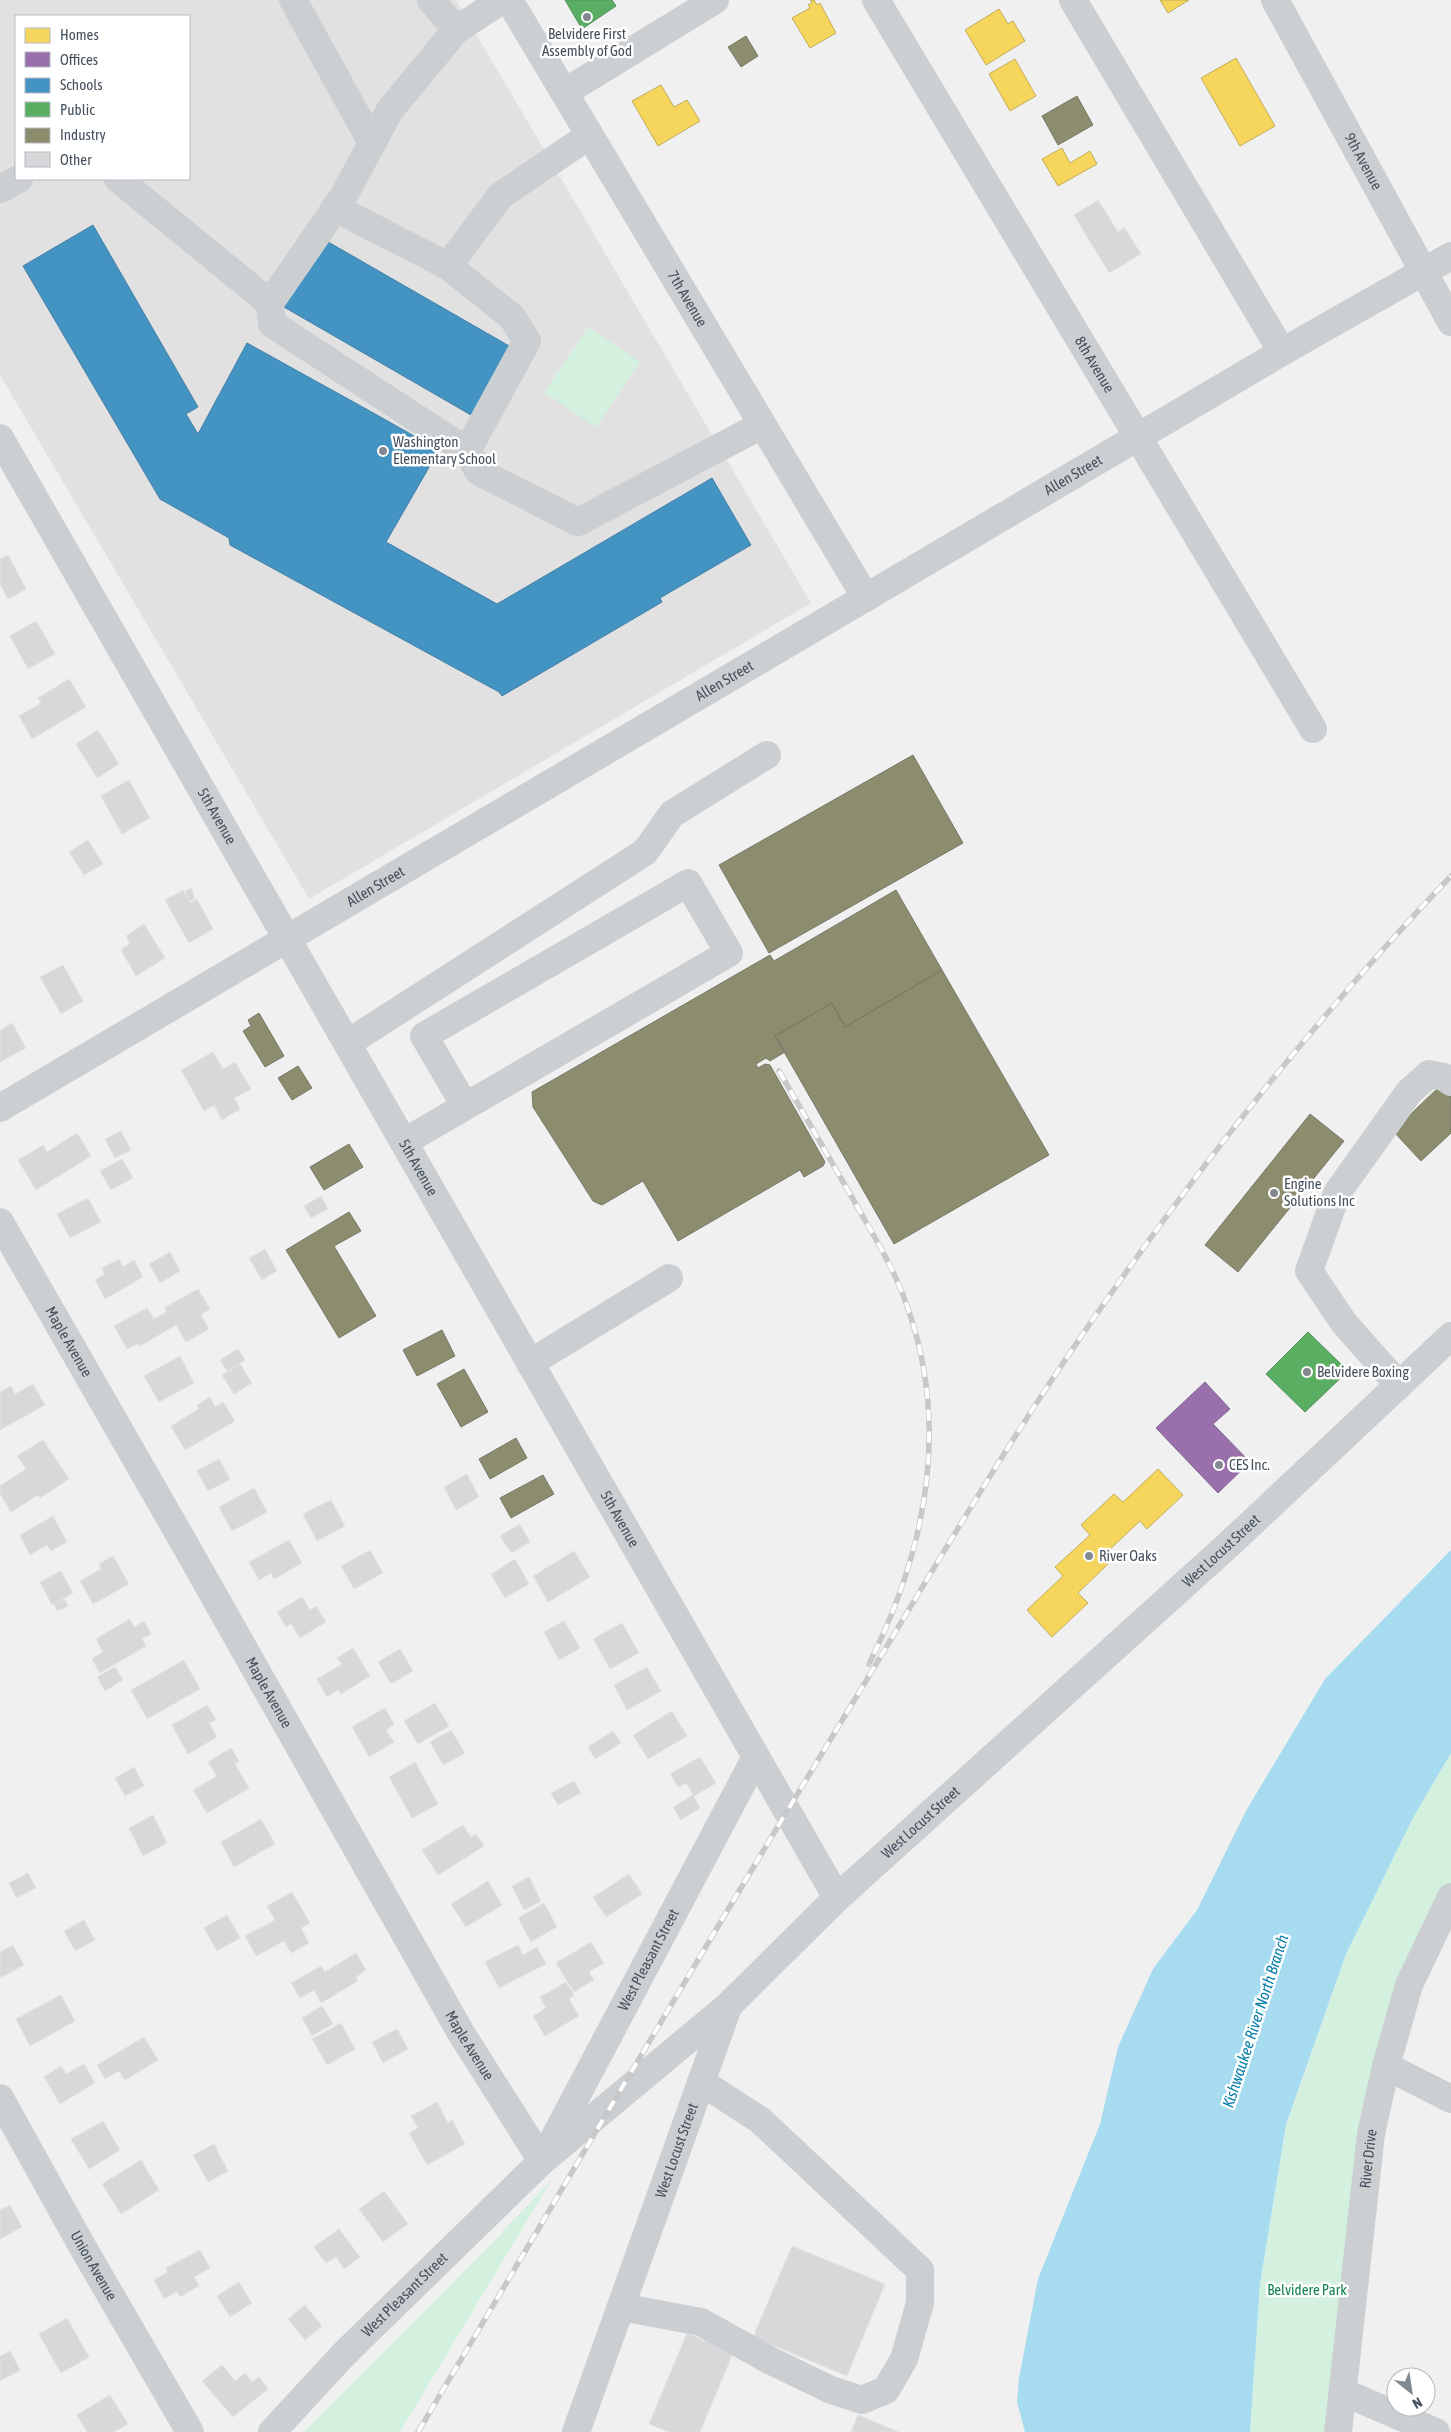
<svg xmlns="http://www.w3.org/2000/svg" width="1451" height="2432" font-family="'Asap Condensed',sans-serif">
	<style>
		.education { fill: #e2e1e2; fill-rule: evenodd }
		.green { fill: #d4f1e0 }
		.water { fill: #a7dcf0 }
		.homes { fill: #f6d55c; stroke: #c1ad5d }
		.offices { fill: #9970ab; stroke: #806794 }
		.schools { fill: #4393c3; stroke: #447fa5 }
		.public { fill: #5aae61; stroke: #549260 }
		.industry { fill: #8c8c6e; stroke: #777a69 }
		.building { fill: #d8d8da; stroke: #e2e2e3 }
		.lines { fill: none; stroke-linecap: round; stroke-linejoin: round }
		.minor { stroke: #cccfd1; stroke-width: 28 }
		.rail-casing { stroke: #c6c8ca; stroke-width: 5.5 }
		.rail { stroke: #fff; stroke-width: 4; stroke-dasharray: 11; stroke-linecap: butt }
		.poi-dot { fill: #828991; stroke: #fff; stroke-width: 2 }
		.labels { text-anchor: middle; stroke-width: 5; stroke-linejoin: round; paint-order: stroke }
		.poi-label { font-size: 15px; fill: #46515e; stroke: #fff; text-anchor: start }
		.street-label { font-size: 15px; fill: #46515e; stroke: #fff }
		.park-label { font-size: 15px; fill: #138351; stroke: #fff }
		.water-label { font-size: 16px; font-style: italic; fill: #077ea9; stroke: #fff }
	</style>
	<rect width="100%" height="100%" fill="#f1f0f0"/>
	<path class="education" d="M 0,0 L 456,0 L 811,603 L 309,899 L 0,375 ZM 16,16 L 189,16 L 189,179 L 16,179 Z"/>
	<path class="green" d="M 588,327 L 640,362 L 596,427 L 544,392 Z
		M 1451,1753 L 1451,1897 L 1386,2066 L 1338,2432 L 1250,2432 L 1260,2284 L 1286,2127 L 1346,1954 L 1414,1816 Z
		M 553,2178 L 400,2432 L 304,2432 L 498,2237 Z"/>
	<path class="water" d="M 1451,1550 L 1451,1753 L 1414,1816 L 1346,1954 L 1286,2125 L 1260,2284 L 1250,2432 L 1025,2432 L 1017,2402 L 1019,2378 L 1038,2279 L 1100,2124 L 1118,2047 L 1153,1969 L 1197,1910 L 1247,1809 L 1325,1679 Z"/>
	<path class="homes" d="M 810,0 L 814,0 L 817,5 L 820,3 L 836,33 L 810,48 L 792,18 L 810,8 L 808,5 L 812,3 Z
		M 1160,0 L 1189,0 L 1168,13 Z
		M 999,9 L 1008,24 L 1013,21 L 1025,41 L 986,65 L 965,30 Z
		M 1236,58 L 1275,126 L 1240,146 L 1201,78 Z
		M 1015,59 L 1036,96 L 1010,111 L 989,74 Z
		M 661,85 L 674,107 L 687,100 L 700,121 L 658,146 L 632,101 Z
		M 1062,148 L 1070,163 L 1090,151 L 1097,164 L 1058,186 L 1042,159 Z
		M 1158,1469 L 1183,1495 L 1147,1529 L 1140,1521 L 1107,1552 L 1113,1559 L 1078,1593 L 1088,1603 L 1052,1637 L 1027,1610 L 1063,1576 L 1055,1567 L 1090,1535 L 1081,1525 L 1114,1494 L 1123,1502 Z"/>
	<path class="offices" d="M 1205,1382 L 1230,1409 L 1213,1424 L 1250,1462 L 1218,1493 L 1156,1428 Z"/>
	<path class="schools" d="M 93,225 L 198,407 L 186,414 L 198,434 L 247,343 L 368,410 L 439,450 L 386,542 L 497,604 L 712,478 L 751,545 L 660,598 L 662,602 L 502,696 L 499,692 L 230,545 L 229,538 L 160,499 L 23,266 Z
		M 323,239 L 511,347 L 471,415 L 284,307 Z"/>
	<path class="public" d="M 565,0 L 612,0 L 616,6 L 582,29 Z
		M 1308,1332 L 1348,1371 L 1305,1412 L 1266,1374 Z"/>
	<path class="industry" d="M 746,36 L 758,56 L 741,67 L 728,47 Z
		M 1077,96 L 1093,125 L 1058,145 L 1042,116 Z
		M 913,755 L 963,843 L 769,953 L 719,865 Z
		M 896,890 L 942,970 L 845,1027 L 832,1003 L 775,1036 L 785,1052 L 770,1061 L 766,1058 L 756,1064 L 758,1068 L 765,1064 L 770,1065 L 825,1162 L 823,1166 L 804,1177 L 800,1170 L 678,1241 L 643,1181 L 602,1205 L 593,1201 L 533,1107 L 532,1092 L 770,955 L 774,961 Z
		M 942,970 L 1049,1155 L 894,1244 L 775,1036 L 832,1003 L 845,1027 Z
		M 259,1013 L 284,1056 L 265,1067 L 243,1031 L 251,1026 L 248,1020 Z
		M 298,1066 L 312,1088 L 292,1100 L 278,1078 Z
		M 1440,1086 L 1451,1097 L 1451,1133 L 1421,1161 L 1393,1131 Z
		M 1310,1114 L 1344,1141 L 1238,1272 L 1205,1245 Z
		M 349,1144 L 363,1167 L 324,1190 L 310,1167 Z
		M 349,1212 L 361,1231 L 334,1246 L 376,1316 L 339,1338 L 286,1250 Z
		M 442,1330 L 455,1356 L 417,1376 L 403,1350 Z
		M 464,1369 L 488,1412 L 461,1427 L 437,1384 Z
		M 516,1438 L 527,1458 L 490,1479 L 479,1459 Z
		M 543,1475 L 554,1494 L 511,1518 L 500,1498 Z"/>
	<path class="building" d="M 1098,200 L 1118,232 L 1124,227 L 1141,254 L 1109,273 L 1074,215 Z
		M 8,555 L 26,589 L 8,599 L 0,584 L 0,559 Z
		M 36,621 L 55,654 L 28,669 L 10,636 Z
		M 69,679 L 86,707 L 32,739 L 19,716 L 41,703 L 38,698 Z
		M 98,730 L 119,764 L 97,778 L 76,744 Z
		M 129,780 L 150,818 L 122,834 L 101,796 Z
		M 88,840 L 103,864 L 84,875 L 69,852 Z
		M 191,888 L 195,899 L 189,901 L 185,891 Z
		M 183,890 L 190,903 L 197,899 L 213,929 L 189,943 L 165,900 Z
		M 144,924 L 165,958 L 136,976 L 121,950 L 130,944 L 126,936 Z
		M 63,965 L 83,1001 L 61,1014 L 40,977 Z
		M 12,1023 L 26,1048 L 0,1062 L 0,1030 Z
		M 213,1052 L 223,1069 L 235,1062 L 251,1089 L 234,1098 L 240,1109 L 222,1120 L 214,1105 L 204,1111 L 181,1070 Z
		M 121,1131 L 131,1150 L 115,1158 L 105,1139 Z
		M 77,1133 L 91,1156 L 36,1190 L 18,1160 L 43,1145 L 47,1152 Z
		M 122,1159 L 133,1178 L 111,1190 L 100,1171 Z
		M 321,1196 L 328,1209 L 311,1218 L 304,1206 Z
		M 88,1198 L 101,1222 L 70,1238 L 57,1214 Z
		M 265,1249 L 277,1271 L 262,1280 L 249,1258 Z
		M 170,1252 L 180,1271 L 160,1283 L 149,1264 Z
		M 119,1259 L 123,1267 L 134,1260 L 143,1277 L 105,1299 L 95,1280 L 105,1274 L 102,1268 Z
		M 198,1289 L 210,1309 L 201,1315 L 209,1329 L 186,1342 L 176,1325 L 140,1346 L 139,1343 L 127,1349 L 114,1326 L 147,1308 L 154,1319 L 167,1312 L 164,1308 Z
		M 238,1349 L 245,1360 L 227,1371 L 220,1360 Z
		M 180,1356 L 194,1383 L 159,1402 L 144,1376 Z
		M 240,1364 L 252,1383 L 234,1394 L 222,1375 Z
		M 33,1384 L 45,1405 L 0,1430 L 0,1392 L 11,1386 L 15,1394 Z
		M 210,1397 L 215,1407 L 223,1402 L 235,1421 L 185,1450 L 171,1426 L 199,1409 L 197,1405 Z
		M 43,1440 L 69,1479 L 40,1498 L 38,1495 L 11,1512 L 0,1494 L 0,1486 L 26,1469 L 17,1456 Z
		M 219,1459 L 230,1479 L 208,1491 L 197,1471 Z
		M 467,1474 L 479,1497 L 456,1510 L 444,1487 Z
		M 254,1488 L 267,1512 L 232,1531 L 219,1507 Z
		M 331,1500 L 345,1526 L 317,1541 L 303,1514 Z
		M 53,1516 L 67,1542 L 51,1551 L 47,1545 L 30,1555 L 20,1535 Z
		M 520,1524 L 530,1542 L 511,1553 L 500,1536 Z
		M 289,1540 L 302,1563 L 274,1579 L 271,1573 L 259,1580 L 249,1562 Z
		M 370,1550 L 383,1573 L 354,1589 L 341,1566 Z
		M 574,1551 L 590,1577 L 548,1602 L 533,1576 Z
		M 113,1556 L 129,1584 L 93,1604 L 80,1581 L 101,1569 L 99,1564 Z
		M 515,1559 L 529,1584 L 505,1598 L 491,1574 Z
		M 61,1571 L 73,1593 L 52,1605 L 40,1582 Z
		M 302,1597 L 310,1610 L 316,1606 L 326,1622 L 300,1638 L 291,1624 L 286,1627 L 277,1612 Z
		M 64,1599 L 68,1606 L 57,1611 L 54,1604 Z
		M 130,1619 L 134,1627 L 144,1621 L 151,1634 L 142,1639 L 146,1646 L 100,1673 L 92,1659 L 103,1652 L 96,1639 Z
		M 564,1621 L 580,1648 L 559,1660 L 544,1632 Z
		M 622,1623 L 639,1653 L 610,1669 L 593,1639 Z
		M 353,1648 L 370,1676 L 341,1694 L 338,1690 L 327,1697 L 317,1679 L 342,1664 L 337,1658 Z
		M 400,1649 L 413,1671 L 391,1684 L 378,1662 Z
		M 184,1660 L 200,1689 L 147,1719 L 131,1690 Z
		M 115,1667 L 123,1680 L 105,1691 L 97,1677 Z
		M 647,1667 L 661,1691 L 627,1710 L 614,1685 Z
		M 435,1703 L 449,1726 L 418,1744 L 404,1721 Z
		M 207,1705 L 216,1720 L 209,1723 L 217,1737 L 188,1754 L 172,1725 Z
		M 385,1708 L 394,1724 L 386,1730 L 394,1742 L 369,1757 L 352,1727 Z
		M 672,1711 L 687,1736 L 648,1759 L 633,1735 Z
		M 451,1730 L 465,1753 L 443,1765 L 430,1742 Z
		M 613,1731 L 621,1743 L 595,1759 L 588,1747 Z
		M 231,1748 L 239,1761 L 235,1764 L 249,1788 L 207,1813 L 193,1790 L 217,1776 L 208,1762 Z
		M 700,1757 L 716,1783 L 694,1796 L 686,1783 L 678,1787 L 670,1774 Z
		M 415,1762 L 438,1804 L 412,1818 L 389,1777 Z
		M 134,1767 L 144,1786 L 125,1796 L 115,1778 Z
		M 574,1781 L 581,1793 L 558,1805 L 551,1793 Z
		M 693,1795 L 700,1808 L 681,1820 L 673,1807 Z
		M 153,1815 L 167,1843 L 143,1856 L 129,1828 Z
		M 261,1819 L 275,1844 L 234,1867 L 221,1842 Z
		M 463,1825 L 471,1837 L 476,1834 L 484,1846 L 438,1875 L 422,1850 Z
		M 28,1873 L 36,1888 L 16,1898 L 9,1883 Z
		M 629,1874 L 642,1894 L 606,1917 L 593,1897 Z
		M 529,1877 L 541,1901 L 524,1910 L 512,1886 Z
		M 488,1881 L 502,1905 L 466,1927 L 451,1904 Z
		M 292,1892 L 310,1923 L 301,1928 L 309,1943 L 291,1953 L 284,1941 L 256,1956 L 245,1936 L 275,1920 L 267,1906 Z
		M 544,1903 L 557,1927 L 531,1942 L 518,1918 Z
		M 227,1915 L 240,1938 L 217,1951 L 204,1928 Z
		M 84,1920 L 95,1940 L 75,1951 L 64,1931 Z
		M 591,1942 L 604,1963 L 589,1972 L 594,1980 L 574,1992 L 556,1963 Z
		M 13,1945 L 24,1965 L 0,1978 L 0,1952 Z
		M 518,1945 L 523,1955 L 537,1947 L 546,1964 L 499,1988 L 485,1962 Z
		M 356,1953 L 366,1970 L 356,1977 L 358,1981 L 321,2003 L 314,1990 L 300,1998 L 291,1983 L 321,1966 L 325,1972 Z
		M 566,1982 L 574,1995 L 569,1999 L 579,2016 L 545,2036 L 533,2016 L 546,2008 L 540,1997 Z
		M 61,1995 L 75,2021 L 30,2046 L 16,2019 Z
		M 322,2006 L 333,2024 L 312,2036 L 302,2018 Z
		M 341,2023 L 355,2049 L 327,2065 L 312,2039 Z
		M 397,2029 L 408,2049 L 383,2063 L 372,2042 Z
		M 144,2037 L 158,2060 L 125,2080 L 119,2071 L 105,2079 L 97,2065 Z
		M 84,2064 L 95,2083 L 60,2104 L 44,2077 L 61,2066 L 66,2074 Z
		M 437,2102 L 448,2123 L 452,2120 L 465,2144 L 427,2165 L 409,2133 L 418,2128 L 411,2116 Z
		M 103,2121 L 120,2150 L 89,2169 L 71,2139 Z
		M 214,2144 L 228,2171 L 208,2182 L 193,2155 Z
		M 141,2160 L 159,2190 L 121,2214 L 102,2184 Z
		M 384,2191 L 408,2224 L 383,2242 L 359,2209 Z
		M 10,2205 L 22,2227 L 0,2239 L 0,2210 Z
		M 339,2229 L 360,2257 L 344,2269 L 336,2257 L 326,2263 L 314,2247 Z
		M 792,2246 L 885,2284 L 847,2376 L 753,2337 Z
		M 200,2250 L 210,2268 L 194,2277 L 199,2286 L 180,2297 L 177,2291 L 164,2299 L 154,2280 L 168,2272 L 166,2268 Z
		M 239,2282 L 252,2303 L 230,2317 L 217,2296 Z
		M 305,2305 L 322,2326 L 305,2340 L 288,2319 Z
		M 67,2318 L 89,2357 L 61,2373 L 39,2334 Z
		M 687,2333 L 733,2353 L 700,2432 L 669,2432 L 649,2424 Z
		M 10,2351 L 20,2370 L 0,2381 L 0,2356 Z
		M 222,2365 L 235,2381 L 245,2373 L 252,2382 L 259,2377 L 268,2389 L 233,2417 L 202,2381 Z
		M 110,2395 L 128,2424 L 114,2432 L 87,2432 L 77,2415 Z
		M 858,2415 L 899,2432 L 851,2432 Z"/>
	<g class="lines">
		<g class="minor">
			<path d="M 293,0 L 372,143"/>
			<path d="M 431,0 L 456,30"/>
			<path d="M 502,0 L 456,30 L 390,110 L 343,197 L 270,303 L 272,324 L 467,451 L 479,472 L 578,522 L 762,425"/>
			<path id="s1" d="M 509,0 L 866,598"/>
			<path id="s2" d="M 876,0 L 1313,729"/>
			<path d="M 1073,0 L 1282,352"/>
			<path id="s3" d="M 1275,0 L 1451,322"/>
			<path d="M 565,92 L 715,0"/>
			<path d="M 118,179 L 270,303"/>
			<path d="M 0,189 L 19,179"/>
			<path d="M 335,208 L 448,266"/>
			<path id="s4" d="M 0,438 L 837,1898"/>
			<path d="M 467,451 L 527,341 L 512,317 L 448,266 L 500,196 L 590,135"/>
			<path d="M 348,1043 L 645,852 L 672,814 L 767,755"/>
			<path id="s5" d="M 0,1108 L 1282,352 L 1451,256"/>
			<path d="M 404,1142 L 729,953 L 688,883 L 424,1036 L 465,1106"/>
			<path id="s6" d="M 0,1222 L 183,1541 L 461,2033 L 542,2161 L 756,1757"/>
			<path d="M 530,1363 L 669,1278"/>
			<path d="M 1399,1385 L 1344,1323 L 1309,1271 L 1337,1193 L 1409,1092 L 1429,1074 L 1444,1077 L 1451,1082"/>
			<path d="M 1386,2066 L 1451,2099"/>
			<path id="s7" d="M 0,2098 L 82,2246 L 190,2432"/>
			<path d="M 621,2307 L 701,2322 L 771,2361 L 831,2390 L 862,2400 L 886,2390 L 904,2359 L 920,2303 L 920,2270 L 760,2120 L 701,2082"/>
			<path d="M 1343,2392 L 1436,2432"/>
			<path id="s8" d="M 272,2432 L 344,2354 L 542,2161 L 728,2006 L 837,1898 L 1226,1547 L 1451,1336"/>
			<path id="s9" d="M 576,2432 L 728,2007"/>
			<path id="s10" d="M 1338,2432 L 1371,2134 L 1386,2066 L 1409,1985 L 1451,1897"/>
		</g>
		<g class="rail-casing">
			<path id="rail" d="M 779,1071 C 804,1114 828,1156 853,1199 C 872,1233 893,1266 906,1303 C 951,1426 926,1550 869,1664
				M 418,2432 C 556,2200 692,1967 832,1737 C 907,1614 979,1489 1059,1369 C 1176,1195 1306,1028 1451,876"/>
		</g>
		<use href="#rail" class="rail"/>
	</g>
	<g class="poi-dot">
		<circle cx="587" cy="17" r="5"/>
		<circle cx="383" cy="451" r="5"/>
		<circle cx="1274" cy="1193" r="5"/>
		<circle cx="1307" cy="1372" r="5"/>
		<circle cx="1219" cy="1465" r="5"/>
		<circle cx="1089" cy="1556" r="5"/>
	</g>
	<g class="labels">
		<g class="poi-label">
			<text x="587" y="39" text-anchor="middle">Belvidere First<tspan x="587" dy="17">Assembly of God</tspan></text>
			<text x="393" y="447">Washington<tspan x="393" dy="17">Elementary School</tspan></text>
			<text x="1284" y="1189">Engine<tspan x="1284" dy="17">Solutions Inc</tspan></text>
			<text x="1317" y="1377">Belvidere Boxing</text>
			<text x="1229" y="1470">CES Inc.</text>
			<text x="1099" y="1561">River Oaks</text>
		</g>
		<g class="street-label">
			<text dy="5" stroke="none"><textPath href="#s3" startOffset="184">9th Avenue</textPath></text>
			<text dy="5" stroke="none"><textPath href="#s1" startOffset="348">7th Avenue</textPath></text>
			<text dy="5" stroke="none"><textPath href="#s2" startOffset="425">8th Avenue</textPath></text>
			<text dy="5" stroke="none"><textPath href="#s5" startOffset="1246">Allen Street</textPath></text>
			<text dy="5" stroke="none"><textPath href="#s5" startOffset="841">Allen Street</textPath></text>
			<text dy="5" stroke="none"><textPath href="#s4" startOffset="436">5th Avenue</textPath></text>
			<text dy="5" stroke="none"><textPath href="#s5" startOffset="436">Allen Street</textPath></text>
			<text dy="5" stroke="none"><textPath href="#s4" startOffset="841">5th Avenue</textPath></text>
			<text dy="5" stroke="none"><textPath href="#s6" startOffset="138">Maple Avenue</textPath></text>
			<text dy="5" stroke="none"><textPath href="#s4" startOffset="1246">5th Avenue</textPath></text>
			<text dy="5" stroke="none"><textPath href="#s8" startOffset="1296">West Locust Street</textPath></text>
			<text dy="5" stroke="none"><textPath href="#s6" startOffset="542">Maple Avenue</textPath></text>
			<text dy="5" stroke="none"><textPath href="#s8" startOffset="891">West Locust Street</textPath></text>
			<text dy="5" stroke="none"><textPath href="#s6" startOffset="1312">West Pleasant Street</textPath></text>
			<text dy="5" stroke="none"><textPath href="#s6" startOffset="948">Maple Avenue</textPath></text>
			<text dy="5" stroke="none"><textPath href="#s9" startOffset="299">West Locust Street</textPath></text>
			<text dy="5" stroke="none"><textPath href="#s10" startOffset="275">River Drive</textPath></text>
			<text dy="5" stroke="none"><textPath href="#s7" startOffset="192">Union Avenue</textPath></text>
			<text dy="5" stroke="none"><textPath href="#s8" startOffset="191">West Pleasant Street</textPath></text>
		</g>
		<g class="park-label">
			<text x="1307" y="2295">Belvidere Park</text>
		</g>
		<g class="water-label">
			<text transform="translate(1255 2021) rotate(-72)" y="6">Kishwaukee River North Branch</text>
		</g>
	</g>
	<rect x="15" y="15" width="175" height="165" fill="#ffffff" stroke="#b5b9bf"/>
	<rect x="25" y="28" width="25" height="15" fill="#f6d55c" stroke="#b5b9bf"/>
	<text x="60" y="40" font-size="15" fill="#46515e">Homes</text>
	<rect x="25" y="52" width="25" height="15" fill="#9970ab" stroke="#b5b9bf"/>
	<text x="60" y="65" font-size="15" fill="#46515e">Offices</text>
	<rect x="25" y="78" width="25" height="15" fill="#4393c3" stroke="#b5b9bf"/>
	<text x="60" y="90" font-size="15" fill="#46515e">Schools</text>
	<rect x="25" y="102" width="25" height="15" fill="#5aae61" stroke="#b5b9bf"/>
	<text x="60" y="115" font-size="15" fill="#46515e">Public</text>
	<rect x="25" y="128" width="25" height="15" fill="#8c8c6e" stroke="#b5b9bf"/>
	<text x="60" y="140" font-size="15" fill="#46515e">Industry</text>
	<rect x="25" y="152" width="25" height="15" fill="#d8d8da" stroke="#b5b9bf"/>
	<text x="60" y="165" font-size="15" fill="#46515e">Other</text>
	<g transform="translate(1411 2392) rotate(150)"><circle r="24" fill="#ffffff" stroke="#b5b9bf"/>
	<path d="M0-4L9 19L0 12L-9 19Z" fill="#828991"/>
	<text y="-8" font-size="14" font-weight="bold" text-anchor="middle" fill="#46515e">N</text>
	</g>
</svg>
